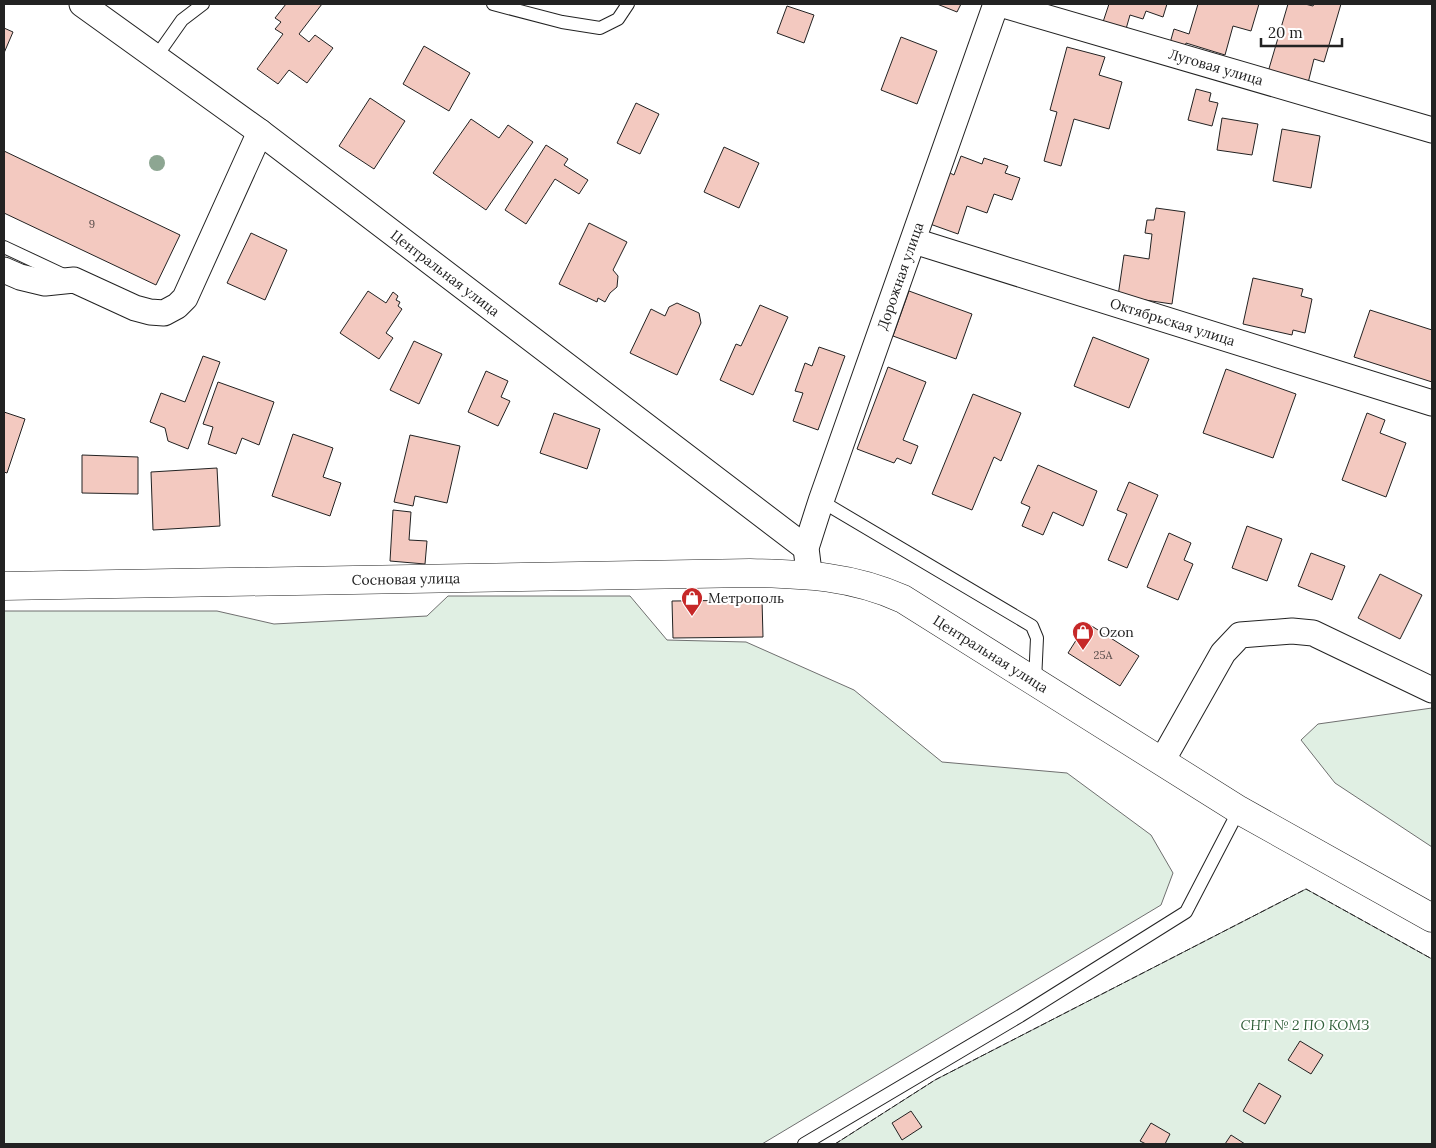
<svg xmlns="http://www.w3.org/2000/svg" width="1436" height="1148" font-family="Lora,serif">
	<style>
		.green { fill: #e0efe3; stroke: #6f6f6f }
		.building { fill: #f3c9c0; stroke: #222 }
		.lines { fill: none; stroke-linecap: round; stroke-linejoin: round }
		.lane-casing { stroke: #222; stroke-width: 14 }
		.street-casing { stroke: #222; stroke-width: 27 }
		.secondary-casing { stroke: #222; stroke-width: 29 }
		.lane { stroke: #fff; stroke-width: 12 }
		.street { stroke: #fff; stroke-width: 25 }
		.secondary { stroke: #fff; stroke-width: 28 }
		.fence { stroke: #222; stroke-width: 1; stroke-dasharray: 6 2.5; stroke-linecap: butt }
		.tree { fill: #8da692 }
		.labels { text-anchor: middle; stroke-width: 4; stroke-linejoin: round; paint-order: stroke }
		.number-label { font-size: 11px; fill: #564c4a }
		.street-label { font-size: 14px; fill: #222; stroke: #fff }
		.poi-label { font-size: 14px; fill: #222; stroke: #fff; text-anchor: start }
		.park-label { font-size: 14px; font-style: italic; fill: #2f5e38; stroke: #fff }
	</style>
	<rect width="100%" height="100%" fill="#fff"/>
	<path class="green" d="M 448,596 L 630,596 L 667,640 L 746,642 L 854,690 L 942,762 L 1067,773 L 1151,835 L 1173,873 L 1161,905 L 762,1144 L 4,1144 L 4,611 L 217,611 L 274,624 L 427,616 Z
		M 1432,708 L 1432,847 L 1335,783 L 1301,740 L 1318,724 Z
		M 1306,889 L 1432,959 L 1432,1144 L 835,1144 L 935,1080 Z"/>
	<path class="building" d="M 286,4 L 322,4 L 299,34 L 309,42 L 315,35 L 333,48 L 307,83 L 289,70 L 278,84 L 257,69 L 283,34 L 275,29 L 281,22 L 275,18 Z
		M 937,4 L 961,4 L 957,12 Z
		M 1109,4 L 1167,4 L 1163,17 L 1146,11 L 1143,19 L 1130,15 L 1126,29 L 1103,22 Z
		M 1198,4 L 1259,4 L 1251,31 L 1233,26 L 1225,55 L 1186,43 L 1183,54 L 1168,50 L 1174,29 L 1189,34 Z
		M 1288,4 L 1305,4 L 1313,6 L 1314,4 L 1341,4 L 1324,62 L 1314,59 L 1308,83 L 1268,72 Z
		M 787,6 L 814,15 L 804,43 L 777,33 Z
		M 4,28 L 13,32 L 4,53 Z
		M 901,37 L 937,51 L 917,104 L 881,90 Z
		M 424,46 L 470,73 L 449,111 L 403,84 Z
		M 1067,47 L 1105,57 L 1099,75 L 1122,82 L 1109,129 L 1074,119 L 1061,166 L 1044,161 L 1057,112 L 1050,110 Z
		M 1196,89 L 1211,93 L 1209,101 L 1218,103 L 1212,126 L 1188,120 Z
		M 370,98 L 405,121 L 374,169 L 339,146 Z
		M 636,103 L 659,114 L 640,154 L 617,143 Z
		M 1222,118 L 1258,124 L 1252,155 L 1217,150 Z
		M 471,119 L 499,138 L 508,125 L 533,142 L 486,210 L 433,173 Z
		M 1282,129 L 1320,136 L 1311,188 L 1273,181 Z
		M 546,145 L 568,159 L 564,165 L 588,180 L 579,194 L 555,179 L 526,224 L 505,210 Z
		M 724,147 L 759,163 L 739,208 L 704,192 Z
		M 4,151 L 180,235 L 156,285 L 4,213 Z
		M 961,156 L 982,164 L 984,158 L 1008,166 L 1005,173 L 1020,178 L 1012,200 L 994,194 L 987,213 L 967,206 L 958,234 L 930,224 L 948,172 L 954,175 Z
		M 1156,208 L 1185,212 L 1172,304 L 1118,296 L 1124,255 L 1149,259 L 1152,234 L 1145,233 L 1147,220 L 1154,220 Z
		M 589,223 L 627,242 L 613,270 L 618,276 L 617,287 L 610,293 L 605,302 L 598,298 L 597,302 L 559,284 Z
		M 251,233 L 287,250 L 265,300 L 227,283 Z
		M 1253,278 L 1303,289 L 1301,296 L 1312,299 L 1305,333 L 1293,330 L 1292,335 L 1243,324 Z
		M 368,291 L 386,303 L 393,292 L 398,296 L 396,300 L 400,302 L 398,306 L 402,309 L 386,333 L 393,338 L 379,359 L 340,333 Z
		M 909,291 L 972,314 L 956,359 L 893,336 Z
		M 677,303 L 699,313 L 701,323 L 677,375 L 630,353 L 651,309 L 665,316 L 669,307 Z
		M 760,305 L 788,317 L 753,395 L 720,380 L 736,344 L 741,346 Z
		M 1370,310 L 1432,330 L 1432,382 L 1354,357 Z
		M 1093,337 L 1149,359 L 1129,408 L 1074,386 Z
		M 414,341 L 442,354 L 419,404 L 390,390 Z
		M 819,347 L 845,356 L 818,430 L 793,421 L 803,393 L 795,391 L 805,363 L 812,366 Z
		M 203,356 L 220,362 L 188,449 L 168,441 L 165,428 L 150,422 L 161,393 L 185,402 Z
		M 888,367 L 926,382 L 903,440 L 918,446 L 911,464 L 897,458 L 894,463 L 857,449 Z
		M 1226,369 L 1296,394 L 1273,458 L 1203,433 Z
		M 486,371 L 508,381 L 501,397 L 510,401 L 498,426 L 468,412 Z
		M 218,382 L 274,402 L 259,445 L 242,438 L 236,454 L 208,444 L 213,427 L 203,424 Z
		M 973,394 L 1021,413 L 1001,461 L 994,457 L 972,510 L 932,494 Z
		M 4,412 L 25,419 L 7,473 L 4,472 Z
		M 554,413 L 600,429 L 587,469 L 540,453 Z
		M 1367,413 L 1385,420 L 1380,433 L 1406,443 L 1386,497 L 1342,480 Z
		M 293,434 L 333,448 L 323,477 L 341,483 L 330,516 L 272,496 Z
		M 410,435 L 460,446 L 447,503 L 415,496 L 413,506 L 394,502 Z
		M 82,455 L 138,457 L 138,494 L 82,493 Z
		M 1038,465 L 1097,491 L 1083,526 L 1053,512 L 1043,535 L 1022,526 L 1030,507 L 1021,503 Z
		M 217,468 L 220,526 L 153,530 L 151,472 Z
		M 1129,482 L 1158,495 L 1127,568 L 1108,560 L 1127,514 L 1117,510 Z
		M 393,510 L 411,512 L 409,540 L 427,541 L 425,564 L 390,561 Z
		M 1247,526 L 1282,539 L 1267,581 L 1232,568 Z
		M 1169,533 L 1191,543 L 1184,560 L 1193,564 L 1178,600 L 1147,587 Z
		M 1311,553 L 1345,566 L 1332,600 L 1298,586 Z
		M 1380,574 L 1422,595 L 1400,639 L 1358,618 Z
		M 762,600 L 763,637 L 673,638 L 672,601 Z
		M 1087,623 L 1139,656 L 1120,686 L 1068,653 Z
		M 1300,1041 L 1323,1055 L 1311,1074 L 1288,1060 Z
		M 1259,1083 L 1281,1096 L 1265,1124 L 1243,1111 Z
		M 911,1111 L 922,1127 L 902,1140 L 892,1123 Z
		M 1151,1123 L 1170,1134 L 1165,1144 L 1146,1144 L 1140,1141 Z
		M 1231,1135 L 1245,1144 L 1225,1144 Z"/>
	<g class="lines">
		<g class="lane-casing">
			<path id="lane" d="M 493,4 L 562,22 L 600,28 L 618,19 L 628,4
				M 156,57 L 182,20 L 203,4
				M 4,247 L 68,277
				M 821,501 L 1032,626 L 1037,638 L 1035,681
				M 804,1144 L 1020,1016 L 1186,912 L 1239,810"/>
		</g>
		<g class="street-casing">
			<g id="street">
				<path id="s1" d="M 82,4 L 260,132 L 806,548"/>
				<path id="s2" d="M 1000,4 L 1432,130"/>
				<path id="s3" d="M 914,241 L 1432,403"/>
				<path d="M 4,270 L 20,277 L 45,283 L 74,280 L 135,308 L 150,312 L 164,313 L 177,306 L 185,298 L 260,132"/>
				<path id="s4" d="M 808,564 L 806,548 L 821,501 L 996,4"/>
				<path d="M 1162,761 L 1223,653 L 1240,635 L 1292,631 L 1313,633 L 1432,690"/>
			</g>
		</g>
		<g class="secondary-casing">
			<g id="secondary">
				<path id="s5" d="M 4,586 L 750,573 C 805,574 852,576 903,599 L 1239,810 L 1432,918"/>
			</g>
		</g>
		<use href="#lane" class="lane"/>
		<use href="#street" class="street"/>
		<use href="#secondary" class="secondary"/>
		<path class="fence" d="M 835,1144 L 935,1080 L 1306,889 L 1432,959"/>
	</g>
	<circle class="tree" cx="157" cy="163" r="8"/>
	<defs>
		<g id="shop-pin" transform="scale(1.125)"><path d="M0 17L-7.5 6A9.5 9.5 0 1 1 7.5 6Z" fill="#c62828" stroke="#fff"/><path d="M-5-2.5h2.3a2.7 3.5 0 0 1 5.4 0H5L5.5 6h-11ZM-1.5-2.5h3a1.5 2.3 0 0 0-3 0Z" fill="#fff"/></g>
	</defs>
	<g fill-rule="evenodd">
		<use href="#shop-pin" x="692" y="598"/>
		<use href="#shop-pin" x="1083" y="632"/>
	</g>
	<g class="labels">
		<g class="number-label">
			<text x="92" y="228">9</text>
			<text x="1103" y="659">25А</text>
		</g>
		<g class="street-label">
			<text dy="5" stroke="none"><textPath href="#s2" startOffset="225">Луговая улица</textPath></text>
			<text dy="5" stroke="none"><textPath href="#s1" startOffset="452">Центральная улица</textPath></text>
			<text dy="5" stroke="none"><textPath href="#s4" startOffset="304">Дорожная улица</textPath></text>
			<text dy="5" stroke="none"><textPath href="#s3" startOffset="271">Октябрьская улица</textPath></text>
			<text dy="5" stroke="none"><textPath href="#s5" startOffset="402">Сосновая улица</textPath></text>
			<text dy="5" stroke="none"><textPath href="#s5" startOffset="1006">Центральная улица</textPath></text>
		</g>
		<g class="poi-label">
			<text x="708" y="603">Метрополь</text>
			<text x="1099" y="637">Ozon</text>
		</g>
		<g class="park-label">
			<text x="1305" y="1030">СНТ № 2 ПО КОМЗ</text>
		</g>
	</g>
	<rect width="1436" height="1148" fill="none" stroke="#222222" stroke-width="10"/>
	<path d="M1261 38v8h81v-8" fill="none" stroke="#222222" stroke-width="2.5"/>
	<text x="1268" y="38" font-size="15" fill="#222222" stroke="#ffffff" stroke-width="4" paint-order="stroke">20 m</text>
</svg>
